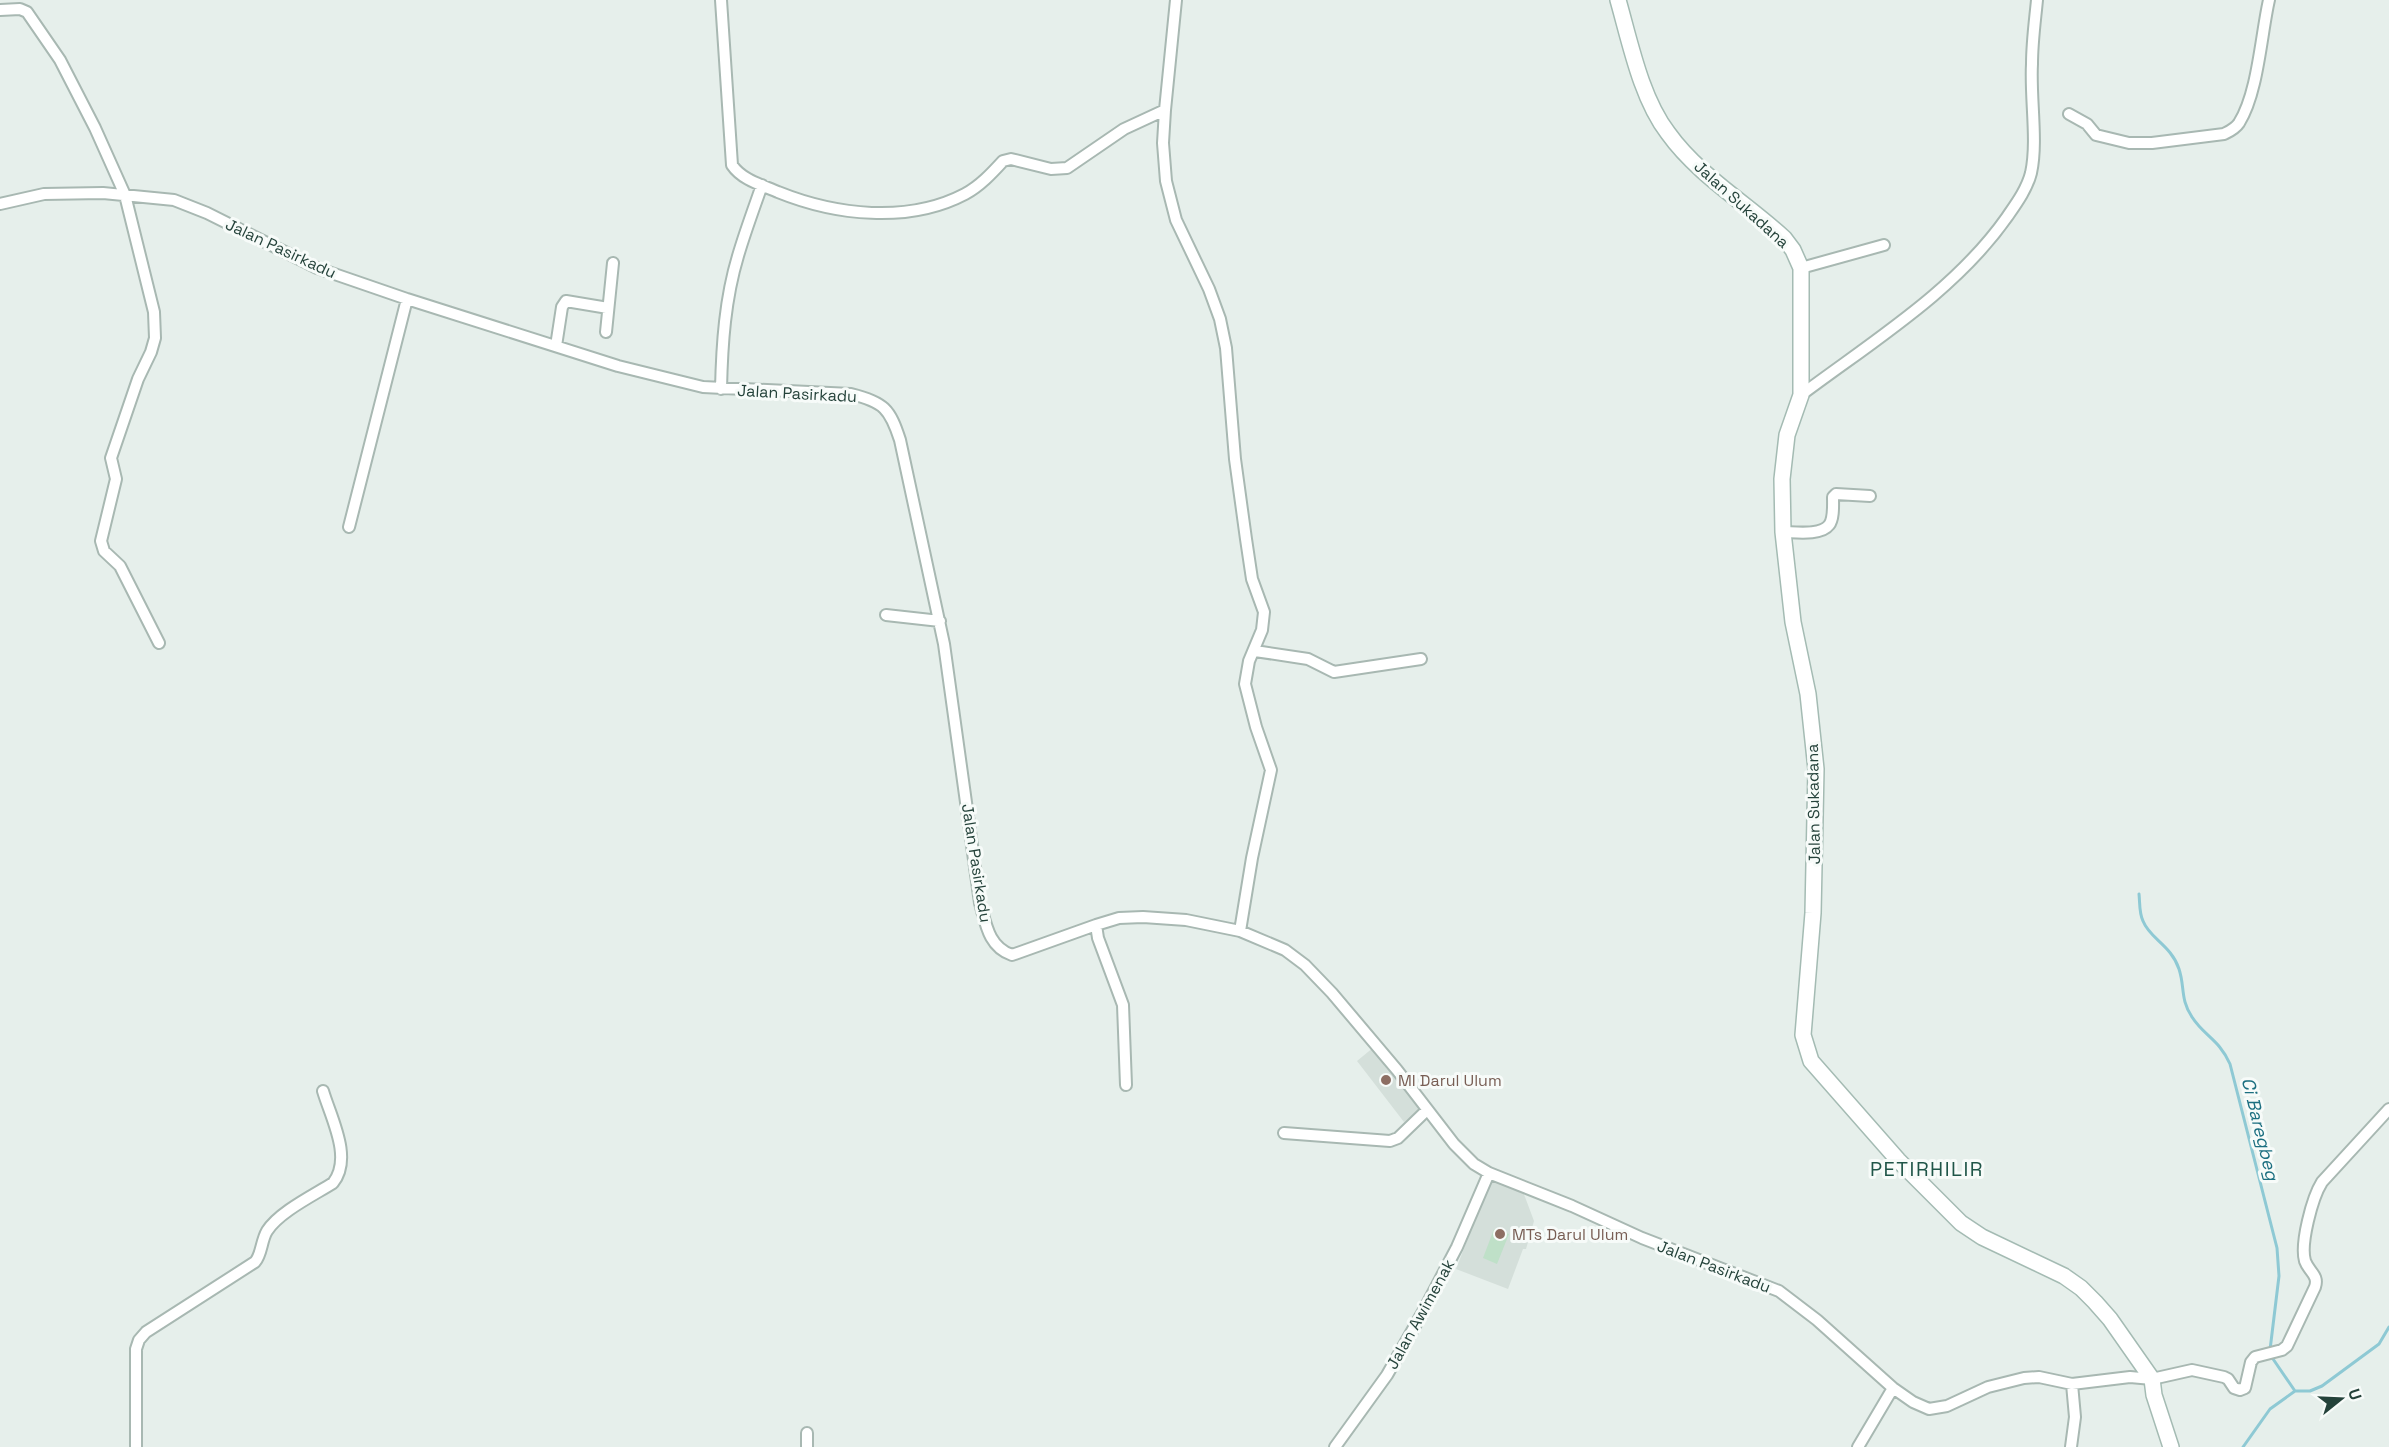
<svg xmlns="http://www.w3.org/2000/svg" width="2389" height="1447" font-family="'Space Grotesk',sans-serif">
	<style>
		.built { fill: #d4dfda }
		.green { fill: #bfe0c8 }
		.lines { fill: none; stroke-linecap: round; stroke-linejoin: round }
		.stream { stroke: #8ec9d4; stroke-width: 3 }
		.street-casing { stroke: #a8b8b2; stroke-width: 14 }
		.secondary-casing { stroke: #a4bbb3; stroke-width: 18 }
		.street { stroke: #fff; stroke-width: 10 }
		.secondary { stroke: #fff; stroke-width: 15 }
		.education-dot { fill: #8d6e63; stroke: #f7fbf9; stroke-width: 2 }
		.labels { text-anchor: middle; stroke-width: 6; stroke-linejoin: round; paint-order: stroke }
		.street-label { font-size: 16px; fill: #24423a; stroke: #f7fbf9 }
		.education-label { font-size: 16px; fill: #785e54; stroke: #f7fbf9; text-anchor: start }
		.water-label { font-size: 18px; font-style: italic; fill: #1c6f80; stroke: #f7fbf9 }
		.quarter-label { font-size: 20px; letter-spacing: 1.5px; fill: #1f5548; stroke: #f7fbf9 }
	</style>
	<rect width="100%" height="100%" fill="#e6efeb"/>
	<path class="built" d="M 1374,1047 L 1422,1109 L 1404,1122 L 1357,1061 Z
		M 1494,1179 L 1522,1189 L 1534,1221 L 1526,1249 L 1523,1249 L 1508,1289 L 1456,1269 L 1490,1182 Z"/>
	<path class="green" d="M 1494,1229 L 1509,1234 L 1497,1264 L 1483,1258 Z"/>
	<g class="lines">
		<path class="stream" d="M 2139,894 C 2140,903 2139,913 2143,921 C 2150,939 2171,945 2179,969 C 2185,987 2180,999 2192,1017 C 2204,1036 2219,1039 2230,1064 L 2277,1248 L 2279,1276 L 2270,1350
			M 2271,1356 L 2295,1391
			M 2243,1447 L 2270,1409 L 2295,1391 L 2310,1391 L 2322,1386 L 2379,1344 L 2389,1327"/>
		<g class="street-casing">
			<path id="street" d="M 721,0 L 732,165 C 742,180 762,185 778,192 C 835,215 908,224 965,194 C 980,186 992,173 1003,161 L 1011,159 L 1051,169 L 1067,168 L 1124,129 L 1165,110
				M 1176,0 L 1165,110 L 1163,143 L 1166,181 L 1176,220 L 1209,289 L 1220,319 L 1226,348 L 1235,459 L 1246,539 L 1252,579 L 1264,612 L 1262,630 L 1249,661 L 1245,684 L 1256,727 L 1271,770 L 1252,858 L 1240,931
				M 0,10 L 20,9 L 27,12 L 60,60 L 95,128 L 125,195 L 154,312 L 155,338 L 151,352 L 138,379 L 111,458 L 116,479 L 101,541 L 104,551 L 120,566 L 159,643
				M 2069,114 L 2087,124 L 2096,135 L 2129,143 L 2152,143 L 2224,134 C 2230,131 2235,129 2239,123 C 2258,93 2261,35 2269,0
				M 0,204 L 44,194 L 103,193 L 174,200 L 207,213 L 317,268 L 407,299 L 618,366 L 703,387 L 851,394 C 884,402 890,409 900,440 L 944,644 L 980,903 C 986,925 989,947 1012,955 L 1096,925 L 1119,918 L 1143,917 L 1186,920 L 1240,931 L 1285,950 L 1305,965 L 1332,993 L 1397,1070 L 1454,1144 L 1474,1164 L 1489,1173 L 1572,1206 L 1642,1238 L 1779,1291 L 1817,1320 L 1893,1388 L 1913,1402 L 1929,1409 L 1947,1406 L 1988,1387 L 2024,1378 L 2039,1377 L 2072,1384 L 2130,1377 L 2152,1379 L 2192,1370 L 2224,1377 L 2228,1379 L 2234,1388 L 2240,1390 L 2245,1388 L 2251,1362 L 2255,1357 L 2282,1350 L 2287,1346 L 2315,1287 C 2319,1275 2309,1272 2305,1261 C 2300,1244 2312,1198 2322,1182 L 2389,1109
				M 1801,268 L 1884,245
				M 606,332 L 613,263
				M 556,346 L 562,307 L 566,301 L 608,308
				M 721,389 C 722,344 725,299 738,256 C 745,232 754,208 762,185
				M 1801,395 C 1873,341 1955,291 2007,217 C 2016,204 2027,189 2031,173 C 2038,142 2030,97 2032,64 C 2032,42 2035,21 2037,0
				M 349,527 L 407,299
				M 1783,532 C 1794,532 1821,536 1829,525 C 1834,519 1833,504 1833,497 L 1836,494 L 1870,496
				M 886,615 L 940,621
				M 1255,651 L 1308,659 L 1334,672 L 1421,659
				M 1096,925 L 1098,938 L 1123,1005 L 1126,1085
				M 1284,1133 L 1390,1141 L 1398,1138 L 1427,1110
				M 807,1433 L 807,1447
				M 136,1447 L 136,1349 L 139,1340 L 146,1332 L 255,1262 C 262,1254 261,1241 267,1231 C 279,1212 314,1195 333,1183 C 353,1158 331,1118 323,1091
				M 1335,1447 L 1387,1375 L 1424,1310 L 1457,1247 L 1489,1173
				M 1858,1447 L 1893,1388
				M 2071,1447 L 2075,1417 L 2072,1384"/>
		</g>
		<g class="secondary-casing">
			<path id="secondary" d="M 1618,0 C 1630,42 1641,98 1668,133 C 1698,175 1746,203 1784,238 L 1793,250 L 1801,268 L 1801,395 L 1787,435 L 1782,479 L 1783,532 L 1793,622 L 1808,694 L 1816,769 L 1813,913 L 1803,1035 L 1811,1061 L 1898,1160 L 1961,1223 L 1982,1237 L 2064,1276 L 2081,1288 L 2095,1302 L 2110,1319 L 2152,1379 L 2154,1395 L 2171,1447"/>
		</g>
		<use href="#street" class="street"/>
		<use href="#secondary" class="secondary"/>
	</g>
	<g class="education-dot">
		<circle cx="1386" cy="1080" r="6"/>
		<circle cx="1500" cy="1234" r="6"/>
	</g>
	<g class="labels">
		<g class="street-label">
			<text transform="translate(1742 204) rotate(42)" y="6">Jalan Sukadana</text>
			<text transform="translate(281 248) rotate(25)" y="6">Jalan Pasirkadu</text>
			<text transform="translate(797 393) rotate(3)" y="6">Jalan Pasirkadu</text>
			<text transform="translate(1813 804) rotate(-91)" y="6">Jalan Sukadana</text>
			<text transform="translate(977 863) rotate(81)" y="6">Jalan Pasirkadu</text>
			<text transform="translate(1714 1266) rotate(21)" y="6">Jalan Pasirkadu</text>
			<text transform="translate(1420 1314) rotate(-61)" y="6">Jalan Awimenak</text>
		</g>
		<g class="education-label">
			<text x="1398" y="1086">MI Darul Ulum</text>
			<text x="1512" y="1240">MTs Darul Ulum</text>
		</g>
		<g class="water-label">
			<text transform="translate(2260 1129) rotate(76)" y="6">Ci Baregbeg</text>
		</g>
		<g class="quarter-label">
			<text x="1927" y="1176">PETIRHILIR</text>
		</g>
	</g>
	<g transform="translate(2341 1399) rotate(72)" stroke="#f7fbf9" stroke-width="4.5" paint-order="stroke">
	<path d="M0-4.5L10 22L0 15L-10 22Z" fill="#24423a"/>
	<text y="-9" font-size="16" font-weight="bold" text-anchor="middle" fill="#24423a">U</text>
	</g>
</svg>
